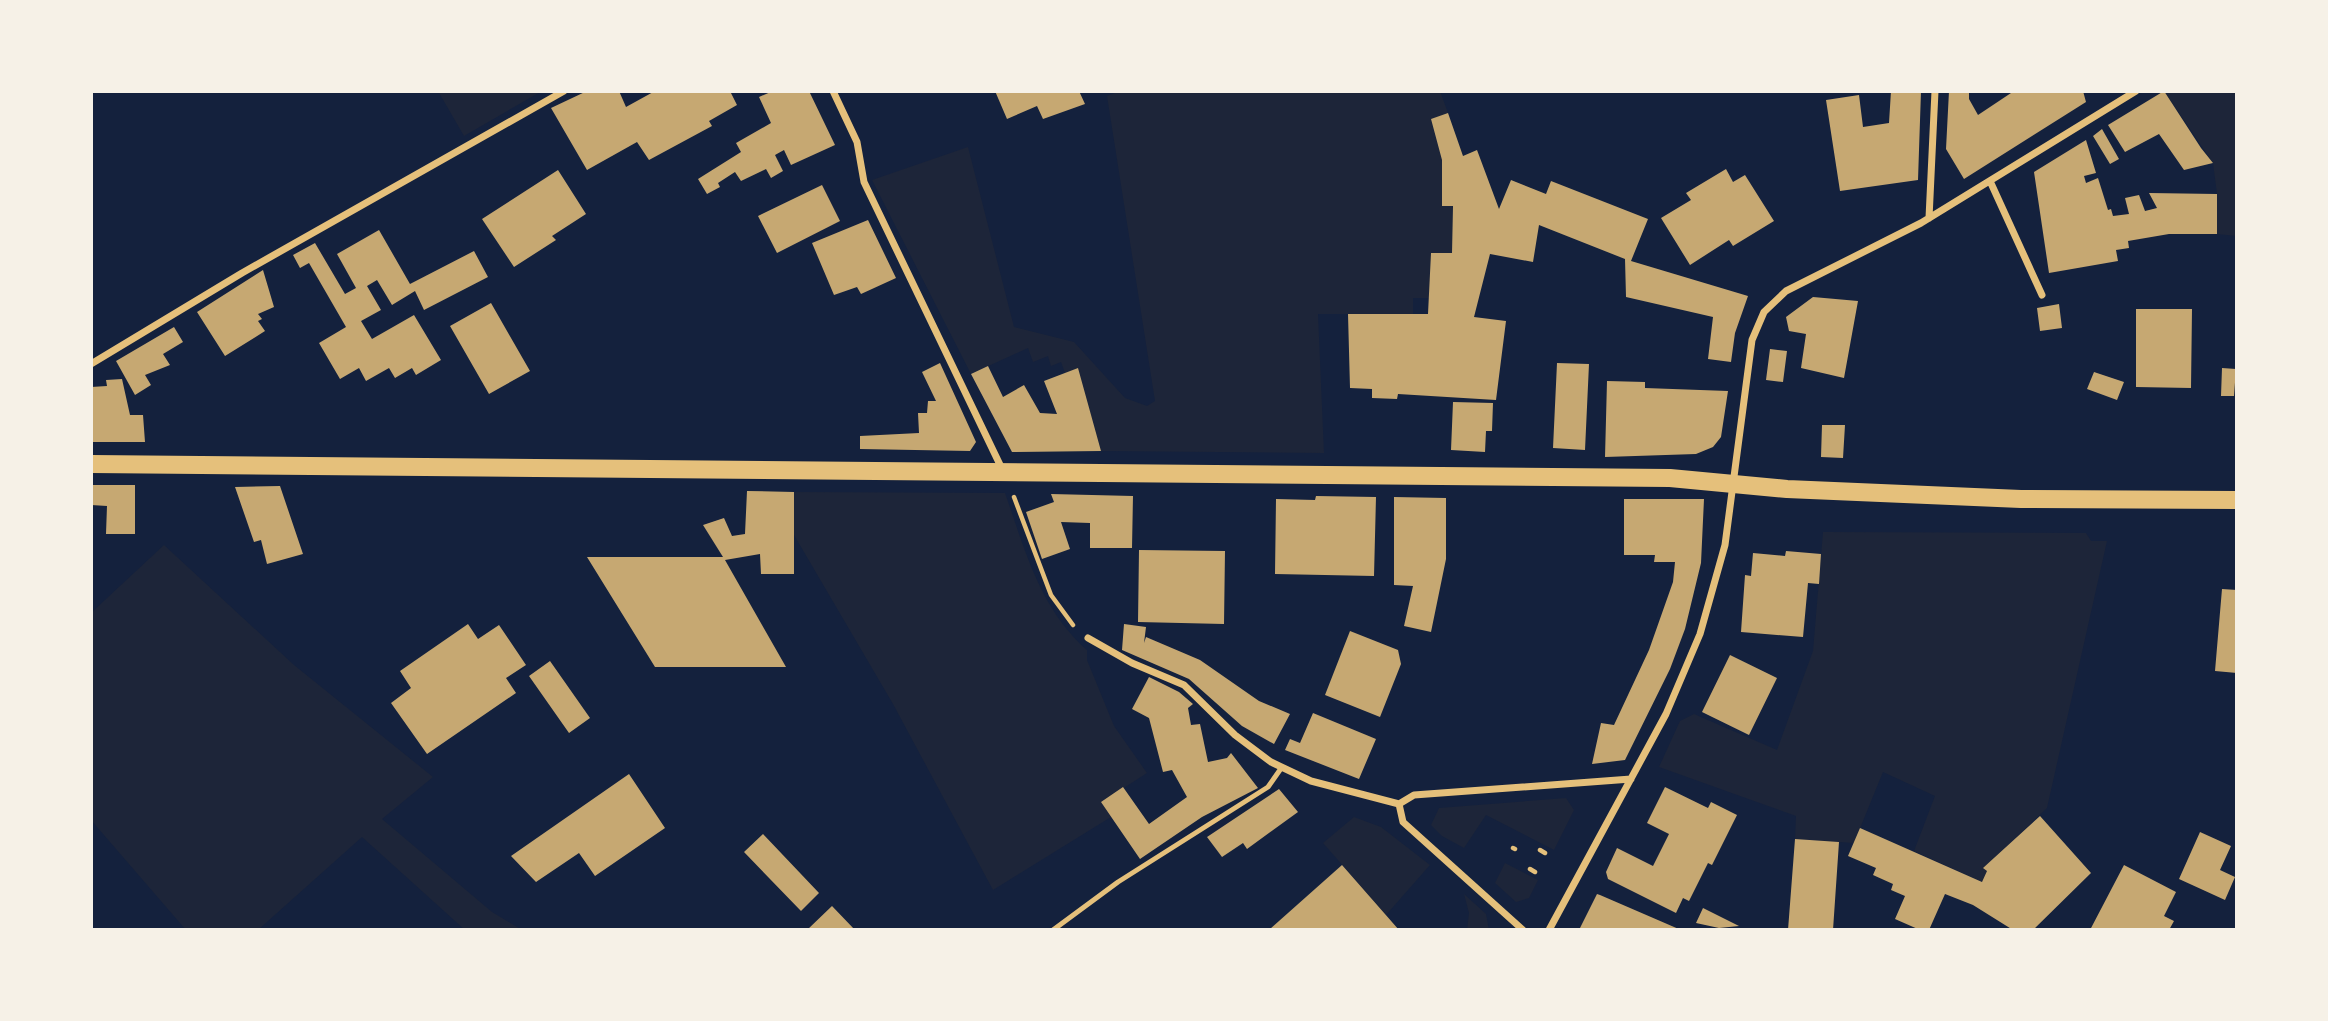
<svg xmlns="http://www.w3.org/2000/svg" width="2328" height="1021" font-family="'DM Sans',sans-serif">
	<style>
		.green { fill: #1d2539 }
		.building { fill: #c6a872 }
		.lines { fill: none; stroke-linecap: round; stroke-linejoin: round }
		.path { stroke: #e5c07b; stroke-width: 4.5 }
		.service { stroke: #e5c07b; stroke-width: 5 }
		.minor { stroke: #e5c07b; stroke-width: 7 }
		.primary { stroke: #e5c07b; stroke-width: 18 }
	</style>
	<rect width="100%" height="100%" fill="#14213d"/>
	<path class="green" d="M 438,91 L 542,91 L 464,136 Z
		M 1120,91 L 1440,91 L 1448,113 L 1431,120 L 1442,160 L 1442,205 L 1453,206 L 1452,253 L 1431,253 L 1429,298 L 1413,298 L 1413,314 L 1318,314 L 1324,453 L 1101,451 L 1078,368 L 1065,373 L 1061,362 L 1051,366 L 1048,356 L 1033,362 L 1028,348 L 971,374 L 872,180 L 968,147 L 1014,327 L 1074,342 L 1125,398 L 1147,406 L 1155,401 L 1107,96 Z
		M 2164,91 L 2237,91 L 2237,236 L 2217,234 L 2217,194 L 2213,163 Z
		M 794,492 L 1005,493 C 1025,550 1040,609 1087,650 L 1087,660 L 1114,726 L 1147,773 L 1102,802 L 1111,817 L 993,890 L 893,704 L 794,535 Z
		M 1823,532 L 2086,533 L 2091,541 L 2107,541 L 2047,808 L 1984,868 L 1987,871 L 1982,882 L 1914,851 L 1935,796 L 1883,772 L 1854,843 L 1795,839 L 1796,816 L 1659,767 L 1680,721 L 1694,714 L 1777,750 L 1813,651 Z
		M 164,545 L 294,665 L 433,777 L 382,819 L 492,912 L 522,930 L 465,930 L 362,837 L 258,930 L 186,930 L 91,820 L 91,613 Z
		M 1566,798 L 1574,810 L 1554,850 L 1486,815 L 1464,848 L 1442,836 L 1431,825 L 1439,808 Z
		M 1354,817 L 1381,827 L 1430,865 L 1386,915 L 1323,843 Z
		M 1505,863 L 1538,880 L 1529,898 L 1516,902 L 1495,883 Z
		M 1464,894 L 1486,914 L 1489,930 L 1467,930 L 1469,913 Z"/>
	<path class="building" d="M 587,91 L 619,91 L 626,107 L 655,91 L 730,91 L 737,105 L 709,121 L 712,126 L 649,160 L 637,142 L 587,170 L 551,108 Z
		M 773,91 L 809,91 L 835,145 L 791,165 L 784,150 L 775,155 L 783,171 L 771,178 L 766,169 L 741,181 L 735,172 L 718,183 L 720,187 L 707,194 L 698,179 L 741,152 L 736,143 L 771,123 L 759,97 Z
		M 995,91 L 1079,91 L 1085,104 L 1043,119 L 1037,106 L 1007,119 Z
		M 1891,91 L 1921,91 L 1918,180 L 1840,191 L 1826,100 L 1859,95 L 1863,127 L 1889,123 Z
		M 1949,91 L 1969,91 L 1969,99 L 1978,115 L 2014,91 L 2083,91 L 2086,102 L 1964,179 L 1946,149 Z
		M 2164,91 L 2201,148 L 2213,163 L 2184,170 L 2159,134 L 2125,152 L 2108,125 Z
		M 1448,113 L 1463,156 L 1477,150 L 1499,209 L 1511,180 L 1546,194 L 1551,181 L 1648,219 L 1631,261 L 1748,296 L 1735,333 L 1731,362 L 1708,359 L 1713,317 L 1626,297 L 1625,259 L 1539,225 L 1533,262 L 1490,254 L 1474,317 L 1506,321 L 1496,400 L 1398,394 L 1397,399 L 1372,398 L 1372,389 L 1350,388 L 1348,314 L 1428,314 L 1431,253 L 1452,253 L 1453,206 L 1442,206 L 1442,160 L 1431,119 Z
		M 2102,129 L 2119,159 L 2110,164 L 2093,136 Z
		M 2086,140 L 2096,173 L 2084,176 L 2086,183 L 2098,178 L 2108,210 L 2111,209 L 2113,216 L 2129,214 L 2125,198 L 2139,195 L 2145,211 L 2157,208 L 2149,193 L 2217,194 L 2217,234 L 2169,234 L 2128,241 L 2129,248 L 2116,250 L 2118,261 L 2049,273 L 2034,172 Z
		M 1726,169 L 1733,182 L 1745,175 L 1774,221 L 1733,246 L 1729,240 L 1690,265 L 1661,218 L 1691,200 L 1686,193 Z
		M 558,170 L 586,214 L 552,236 L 556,240 L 514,267 L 482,219 Z
		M 822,185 L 840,221 L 777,253 L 758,216 Z
		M 868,220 L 896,278 L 861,294 L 857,287 L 834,295 L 812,243 Z
		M 379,230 L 410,284 L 474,251 L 488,277 L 424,310 L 415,291 L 392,305 L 377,280 L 367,286 L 381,310 L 361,321 L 372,339 L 414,315 L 441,360 L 416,375 L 412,368 L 395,378 L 389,368 L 366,381 L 359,368 L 340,379 L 319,343 L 346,327 L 309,263 L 300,268 L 293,255 L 315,243 L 345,294 L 356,288 L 337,254 Z
		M 263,270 L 274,307 L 258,314 L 262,319 L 258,321 L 265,331 L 225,356 L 197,312 Z
		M 1813,297 L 1858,301 L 1844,378 L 1801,368 L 1806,334 L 1789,331 L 1786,317 Z
		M 491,303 L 530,371 L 489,394 L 450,326 Z
		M 2059,304 L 2062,328 L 2040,331 L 2037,308 Z
		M 2136,309 L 2192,309 L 2191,388 L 2136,387 Z
		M 174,327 L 183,342 L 163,354 L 170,365 L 145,375 L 151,385 L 135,395 L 116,361 Z
		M 1770,349 L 1787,351 L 1783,382 L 1766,380 Z
		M 940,363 L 976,442 L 970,451 L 860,449 L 860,436 L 919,433 L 918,413 L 927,413 L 928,401 L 936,401 L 922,372 Z
		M 1557,363 L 1589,364 L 1585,450 L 1553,448 Z
		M 988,366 L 1003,397 L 1024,385 L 1040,413 L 1057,414 L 1044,381 L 1078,368 L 1101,451 L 1012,452 L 971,374 Z
		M 2222,368 L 2236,369 L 2234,396 L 2221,396 Z
		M 2094,372 L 2124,382 L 2117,400 L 2087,389 Z
		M 122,379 L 130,415 L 143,415 L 145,442 L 91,442 L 91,387 L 107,386 L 106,380 Z
		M 1607,381 L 1645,382 L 1645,388 L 1728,391 L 1721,437 L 1713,447 L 1696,454 L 1605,457 Z
		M 1453,402 L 1493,403 L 1492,431 L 1486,431 L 1485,452 L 1451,450 Z
		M 1822,425 L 1845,425 L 1843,458 L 1821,457 Z
		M 91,485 L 135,485 L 135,534 L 106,534 L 107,506 L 91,505 Z
		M 280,486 L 303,554 L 267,564 L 261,540 L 254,542 L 235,487 Z
		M 747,491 L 794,492 L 794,574 L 761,574 L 760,554 L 725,560 L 786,667 L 655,667 L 587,557 L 723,557 L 703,525 L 724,518 L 732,536 L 745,534 Z
		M 1051,494 L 1133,496 L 1132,548 L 1090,548 L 1090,523 L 1061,522 L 1070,549 L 1042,559 L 1026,512 L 1054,502 Z
		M 1316,496 L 1376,497 L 1374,576 L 1275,574 L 1276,499 L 1315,500 Z
		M 1394,497 L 1446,498 L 1446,559 L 1431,632 L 1404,626 L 1413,586 L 1394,585 Z
		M 1624,499 L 1704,499 L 1701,563 L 1685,629 L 1670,669 L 1625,760 L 1592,764 L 1601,723 L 1614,725 L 1649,650 L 1673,582 L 1675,562 L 1654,562 L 1655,555 L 1624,555 Z
		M 1139,550 L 1225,551 L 1224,624 L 1138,622 Z
		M 1786,551 L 1821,554 L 1819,584 L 1808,583 L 1803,637 L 1741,632 L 1745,575 L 1751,576 L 1753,553 L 1785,556 Z
		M 2222,589 L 2237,590 L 2237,673 L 2215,671 Z
		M 468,624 L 478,639 L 499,625 L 526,665 L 506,678 L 516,693 L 427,754 L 391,703 L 411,688 L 400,671 Z
		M 1124,624 L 1146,627 L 1144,643 L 1146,637 L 1200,660 L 1259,701 L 1290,714 L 1274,744 L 1242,726 L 1189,679 L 1122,650 Z
		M 1350,631 L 1398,650 L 1401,664 L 1380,717 L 1325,695 Z
		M 1730,655 L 1777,678 L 1749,735 L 1702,712 Z
		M 550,661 L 590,718 L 569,733 L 529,676 Z
		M 1149,677 L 1179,692 L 1193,704 L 1188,708 L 1191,725 L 1200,724 L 1208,762 L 1227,758 L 1231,753 L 1258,788 L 1202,817 L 1140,859 L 1101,802 L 1123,787 L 1149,824 L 1187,797 L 1172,770 L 1163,772 L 1149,718 L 1132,709 Z
		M 1313,713 L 1376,739 L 1359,779 L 1285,750 L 1290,739 L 1300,743 Z
		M 629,774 L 665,828 L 595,876 L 579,853 L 536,882 L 511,856 Z
		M 1665,787 L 1708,808 L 1711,802 L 1737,815 L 1712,865 L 1708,863 L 1689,901 L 1683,898 L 1676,913 L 1608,879 L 1606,872 L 1617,848 L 1653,866 L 1669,834 L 1647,823 Z
		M 1279,789 L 1298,812 L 1247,849 L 1243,843 L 1222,857 L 1207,837 Z
		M 2040,816 L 2091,873 L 2033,930 L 2013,930 L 1973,905 L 1945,894 L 1929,930 L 1920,930 L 1895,919 L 1905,896 L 1891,890 L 1893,884 L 1873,875 L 1876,868 L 1848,856 L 1860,828 L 1982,882 L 1987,871 L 1983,868 Z
		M 2200,832 L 2231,846 L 2220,870 L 2235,877 L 2225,900 L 2179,879 Z
		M 763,834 L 819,893 L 801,911 L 744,852 Z
		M 1795,839 L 1839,842 L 1833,930 L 1788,930 Z
		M 1342,865 L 1399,930 L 1269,930 Z
		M 2124,865 L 2176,892 L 2164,916 L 2174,921 L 2169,930 L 2090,930 Z
		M 1597,894 L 1600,895 L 1681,930 L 1579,930 Z
		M 832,906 L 855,930 L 807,930 Z
		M 1703,908 L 1739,926 L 1719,928 L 1696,923 Z"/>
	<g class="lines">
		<path class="path" d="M 1014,497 L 1051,595 L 1073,625
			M 1513,848 L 1515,849
			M 1540,850 L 1545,853
			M 1530,869 L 1535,872"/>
		<path class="service" d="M 1053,930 L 1118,882 L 1268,787 L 1282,767"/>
		<path class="minor" d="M 833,91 L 857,142 L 864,182 L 1003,471
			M 1990,181 L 2042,295
			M 1929,218 L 1935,91
			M 91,364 L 242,273 L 564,91
			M 1088,638 L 1132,663 L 1184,685 L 1235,735 L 1271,762 L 1311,781 L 1399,804
			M 1399,804 L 1414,795 L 1631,779
			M 1399,804 L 1403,822 L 1523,930
			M 1549,930 L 1666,714 L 1700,634 L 1725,545 L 1752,340 L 1764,312 L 1786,291 L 1921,223 L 2136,91"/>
		<path class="primary" d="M 91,464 L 1670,478 L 1787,489 L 2021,499 L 2237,500"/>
	</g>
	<rect width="2328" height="1021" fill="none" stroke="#f6f1e7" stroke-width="186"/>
</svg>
